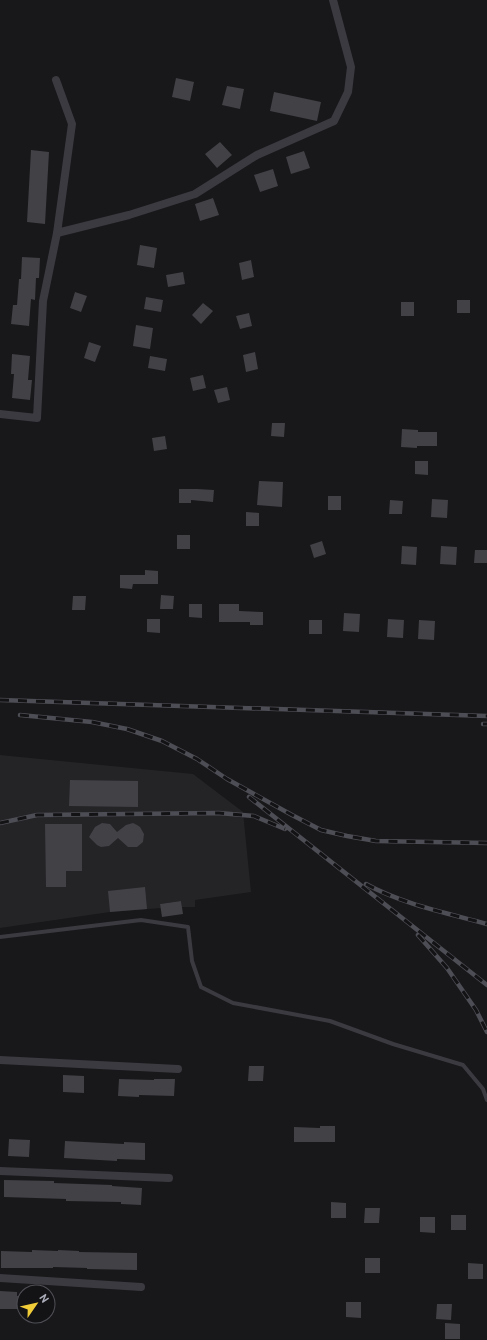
<svg xmlns="http://www.w3.org/2000/svg" width="487" height="1340" font-family="Overpass,sans-serif">
	<style>
		.built { fill: #242326 }
		.building { fill: #424146 }
		.lines { fill: none; stroke-linecap: round; stroke-linejoin: round }
		.lane { stroke: #3a3a40; stroke-width: 4 }
		.street { stroke: #3a3a40; stroke-width: 8 }
		.rail-casing { stroke: #4d4e55; stroke-width: 4.5 }
		.rail { stroke: #131214; stroke-width: 3; stroke-dasharray: 9; stroke-linecap: butt }
	</style>
	<rect width="100%" height="100%" fill="#181719"/>
	<path class="built" d="M 0,755 L 193,774 L 243,812 L 251,892 L 195,900 L 195,907 L 182,907 L 181,901 L 160,904 L 161,908 L 110,912 L 0,928 Z"/>
	<path class="building" d="M 176,78 L 194,82 L 190,101 L 172,97 Z
		M 227,86 L 244,89 L 240,109 L 222,105 Z
		M 274,92 L 321,102 L 317,121 L 270,111 Z
		M 220,142 L 232,155 L 217,168 L 205,154 Z
		M 31,150 L 49,152 L 45,224 L 27,222 Z
		M 304,151 L 310,168 L 291,174 L 286,157 Z
		M 273,169 L 278,186 L 260,192 L 254,175 Z
		M 213,198 L 219,215 L 200,221 L 195,204 Z
		M 140,245 L 157,248 L 154,268 L 137,265 Z
		M 22,257 L 40,258 L 39,278 L 36,278 L 35,300 L 31,299 L 29,326 L 11,324 L 13,305 L 17,305 L 19,279 L 21,279 Z
		M 251,260 L 254,277 L 242,280 L 239,263 Z
		M 183,272 L 185,284 L 168,287 L 166,275 Z
		M 75,292 L 87,296 L 81,312 L 70,308 Z
		M 146,297 L 163,300 L 161,312 L 144,309 Z
		M 457,300 L 470,300 L 470,313 L 457,313 Z
		M 401,302 L 414,302 L 414,316 L 401,316 Z
		M 203,303 L 213,311 L 201,324 L 192,315 Z
		M 249,313 L 252,326 L 240,329 L 236,316 Z
		M 136,325 L 153,328 L 150,349 L 133,346 Z
		M 89,342 L 101,346 L 95,362 L 84,358 Z
		M 255,352 L 258,369 L 246,372 L 243,355 Z
		M 12,354 L 30,356 L 28,380 L 32,380 L 30,400 L 12,398 L 14,374 L 11,374 Z
		M 150,356 L 167,359 L 165,371 L 148,368 Z
		M 203,375 L 206,388 L 193,391 L 190,378 Z
		M 227,387 L 230,400 L 218,403 L 214,390 Z
		M 272,423 L 285,423 L 284,437 L 271,436 Z
		M 402,429 L 418,430 L 418,432 L 437,432 L 437,446 L 417,446 L 417,448 L 401,447 Z
		M 165,436 L 167,449 L 154,451 L 152,438 Z
		M 415,461 L 428,461 L 428,475 L 415,474 Z
		M 259,481 L 283,482 L 282,507 L 257,505 Z
		M 179,489 L 197,489 L 214,490 L 213,502 L 191,500 L 191,503 L 179,503 Z
		M 328,496 L 341,496 L 341,510 L 328,510 Z
		M 432,499 L 448,500 L 447,518 L 431,517 Z
		M 390,500 L 403,501 L 402,514 L 389,514 Z
		M 246,512 L 259,513 L 259,526 L 246,526 Z
		M 177,535 L 190,535 L 190,549 L 177,549 Z
		M 322,541 L 326,554 L 314,558 L 310,545 Z
		M 402,546 L 417,547 L 416,565 L 401,564 Z
		M 441,546 L 457,547 L 456,565 L 440,564 Z
		M 475,550 L 487,550 L 487,563 L 474,563 Z
		M 145,570 L 158,571 L 158,584 L 133,584 L 132,589 L 120,588 L 120,575 L 145,575 Z
		M 161,595 L 174,596 L 173,609 L 160,609 Z
		M 73,596 L 86,596 L 85,610 L 72,610 Z
		M 189,604 L 202,604 L 202,618 L 189,617 Z
		M 219,604 L 239,604 L 239,611 L 263,612 L 263,625 L 250,625 L 250,622 L 219,622 Z
		M 344,613 L 360,614 L 359,632 L 343,631 Z
		M 147,619 L 160,619 L 160,633 L 147,632 Z
		M 388,619 L 404,620 L 403,638 L 387,637 Z
		M 309,620 L 322,620 L 322,634 L 309,634 Z
		M 419,620 L 435,621 L 434,640 L 418,639 Z
		M 70,780 L 138,781 L 138,807 L 69,806 Z
		M 102,823 L 110,824 L 117,832 L 126,825 L 133,823 L 137,825 L 140,827 L 144,834 L 143,842 L 137,847 L 128,847 L 118,838 L 109,846 L 101,847 L 97,845 L 89,837 L 95,827 Z
		M 45,824 L 82,824 L 82,871 L 66,871 L 66,887 L 46,887 Z
		M 145,887 L 147,909 L 110,912 L 108,891 Z
		M 181,901 L 183,914 L 162,917 L 160,904 Z
		M 249,1066 L 264,1066 L 263,1081 L 248,1081 Z
		M 63,1075 L 84,1076 L 84,1093 L 63,1092 Z
		M 119,1079 L 154,1080 L 154,1079 L 175,1079 L 174,1096 L 139,1095 L 139,1097 L 118,1096 Z
		M 320,1126 L 335,1126 L 335,1142 L 294,1142 L 294,1127 L 320,1128 Z
		M 9,1139 L 30,1140 L 29,1157 L 8,1156 Z
		M 65,1141 L 124,1144 L 124,1142 L 145,1143 L 145,1160 L 117,1159 L 117,1161 L 64,1158 Z
		M 4,1180 L 54,1181 L 54,1183 L 112,1185 L 112,1186 L 142,1188 L 141,1205 L 121,1204 L 121,1202 L 66,1201 L 66,1199 L 4,1197 Z
		M 331,1202 L 346,1203 L 346,1218 L 331,1218 Z
		M 365,1208 L 380,1208 L 379,1223 L 364,1223 Z
		M 451,1215 L 466,1215 L 466,1230 L 451,1230 Z
		M 420,1217 L 435,1217 L 435,1233 L 420,1232 Z
		M 32,1250 L 58,1251 L 58,1250 L 79,1251 L 79,1252 L 137,1253 L 137,1270 L 87,1269 L 87,1268 L 53,1267 L 53,1268 L 1,1268 L 1,1251 L 32,1252 Z
		M 365,1258 L 380,1258 L 380,1273 L 365,1273 Z
		M 468,1263 L 483,1264 L 483,1279 L 468,1279 Z
		M 0,1291 L 17,1292 L 17,1296 L 24,1296 L 24,1309 L 0,1309 Z
		M 346,1302 L 361,1302 L 361,1318 L 346,1317 Z
		M 437,1304 L 452,1304 L 451,1320 L 436,1319 Z
		M 445,1323 L 460,1324 L 460,1339 L 445,1339 Z"/>
	<g class="lines">
		<path class="lane" d="M 0,937 L 141,920 L 188,927 L 192,961 L 201,987 L 233,1003 L 330,1021 L 393,1044 L 463,1065 L 483,1089 L 487,1100"/>
		<path class="street" d="M 57,233 L 129,215 L 195,194 L 257,155 L 334,121 L 348,92 L 351,67 L 333,0
			M 0,414 L 37,418 L 43,301 L 57,233 L 72,124 L 56,80
			M 0,1060 L 178,1069
			M 0,1171 L 169,1178
			M 0,1278 L 141,1287"/>
		<g class="rail-casing">
			<path id="rail" d="M 0,700 L 487,716
				M 20,715 L 92,722 L 127,729 L 162,741 L 197,759 L 227,779 L 292,815 L 321,830 L 347,836 L 376,841 L 487,843
				M 483,724 L 487,724
				M 249,797 L 487,985
				M 0,823 L 37,815 L 219,813 L 254,816 L 285,829
				M 366,884 C 402,904 447,913 487,924
				M 418,935 L 447,968 L 476,1010 L 487,1032"/>
		</g>
		<use href="#rail" class="rail"/>
	</g>
	<g transform="translate(36 1304) rotate(56)"><circle r="19" fill="#131214" stroke="#4f5056"/>
	<path d="M0-3L7 15L0 10L-7 15Z" fill="#f0cc39"/>
	<text y="-6" font-size="11" font-weight="bold" text-anchor="middle" fill="#aaacb9">N</text>
	</g>
</svg>
